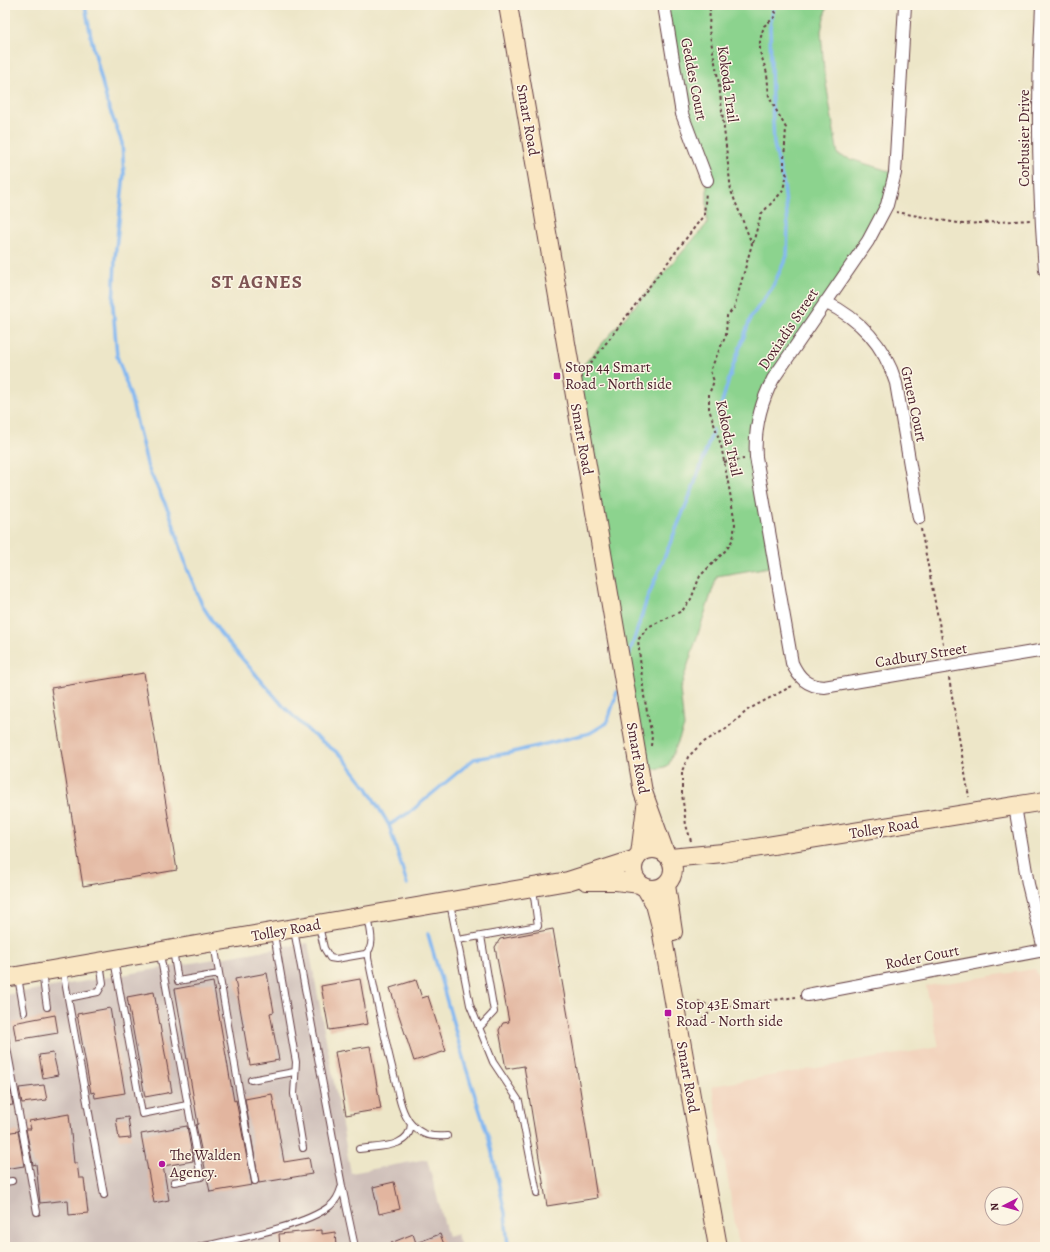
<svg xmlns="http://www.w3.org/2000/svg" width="1050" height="1252" font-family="Alegreya,serif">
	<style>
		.built { fill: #f2d4be; fill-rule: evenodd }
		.industrial { fill: #cfc0ba }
		.green { fill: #8cd38e; stroke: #6b795c }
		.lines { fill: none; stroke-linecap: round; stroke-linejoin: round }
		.stream { stroke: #83b8f1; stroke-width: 3.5 }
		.building { fill: #e2b59f }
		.lane-casing { stroke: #623d43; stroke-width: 8 }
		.street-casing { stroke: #623d43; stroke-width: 14 }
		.secondary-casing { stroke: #623d43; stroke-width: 20 }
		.path { stroke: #623d43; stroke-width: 2; stroke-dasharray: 3 3; stroke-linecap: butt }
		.lane { stroke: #fff; stroke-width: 6 }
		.street { stroke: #fff; stroke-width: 12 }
		.secondary { stroke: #fae7c3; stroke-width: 18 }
		.poi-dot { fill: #b5179e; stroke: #fcf5e5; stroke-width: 1.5 }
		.labels { text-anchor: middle; stroke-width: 3; stroke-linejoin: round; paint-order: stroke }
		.street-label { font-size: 15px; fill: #4a1f2b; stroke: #fcf5e5 }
		.poi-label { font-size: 15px; fill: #4a1f2b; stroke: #fcf5e5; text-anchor: start }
		.district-label { font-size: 19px; font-weight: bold; letter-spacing: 1px; fill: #7f5454; stroke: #fcf5e5 }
	</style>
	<rect width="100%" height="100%" fill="#fcf5e5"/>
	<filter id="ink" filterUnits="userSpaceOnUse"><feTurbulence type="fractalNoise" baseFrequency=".025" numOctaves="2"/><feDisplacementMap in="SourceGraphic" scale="8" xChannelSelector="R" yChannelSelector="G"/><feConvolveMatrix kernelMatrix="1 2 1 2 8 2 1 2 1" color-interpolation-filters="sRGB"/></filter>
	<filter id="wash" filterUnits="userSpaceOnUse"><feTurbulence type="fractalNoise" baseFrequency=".012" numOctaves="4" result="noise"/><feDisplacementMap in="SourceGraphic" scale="16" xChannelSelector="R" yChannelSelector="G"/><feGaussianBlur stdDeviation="0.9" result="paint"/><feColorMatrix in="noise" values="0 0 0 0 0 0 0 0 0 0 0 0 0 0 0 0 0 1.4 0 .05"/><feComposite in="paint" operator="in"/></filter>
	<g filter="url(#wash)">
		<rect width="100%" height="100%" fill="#ede6c8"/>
		<path class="built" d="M 1035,969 L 1045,991 L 1045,1247 L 739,1247 L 712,1086 L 939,1047 L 926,986 ZM 992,1194 L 1016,1194 L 1016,1218 L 992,1218 Z"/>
		<path class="industrial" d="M 308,943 L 351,1173 L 427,1159 L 448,1237 L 457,1234 L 461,1247 L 5,1247 L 5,995 Z"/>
		<path class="green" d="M 664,5 L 827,5 L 821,31 L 824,71 L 838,155 L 895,173 L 884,211 L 773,379 L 755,438 L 775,566 L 717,576 L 680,689 L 684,727 L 668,766 L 640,773 L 572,378 L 707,224 L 707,180 L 682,114 Z"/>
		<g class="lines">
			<path class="stream" d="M 85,5 L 91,37 L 107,102 L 122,143 L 124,174 L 115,258 L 113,307 L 117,356 L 130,394 L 148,468 L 170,514 L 187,568 L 202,605 L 220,633 L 284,707 L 312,734 L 342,756 L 367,788 L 389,825 L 407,884
				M 718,415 L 733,366 L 751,317 L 772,288 L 787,256 L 788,226 L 784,186 L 774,144 L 772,102 L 770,27 L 774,5
				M 629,655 L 647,599 L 693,488 L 713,430
				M 389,825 L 410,812 L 474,759 L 509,753 L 590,733 L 607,723 L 617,692
				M 428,934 L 465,1065 L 489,1139 L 505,1213 L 508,1247"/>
		</g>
		<g id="blocks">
			<path class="building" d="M 144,673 L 177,870 L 83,886 L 51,688 Z
				M 553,929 L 575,1057 L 597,1198 L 547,1206 L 524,1066 L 506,1069 L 499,1030 L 503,1023 L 509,1022 L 495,947 L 500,939 Z
				M 267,973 L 274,1012 L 270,1013 L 279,1060 L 250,1065 L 235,979 Z
				M 360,979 L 368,1024 L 329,1030 L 321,986 Z
				M 416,980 L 422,998 L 428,996 L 446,1051 L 414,1061 L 390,988 Z
				M 213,982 L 234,1101 L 236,1100 L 252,1185 L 210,1192 L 196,1125 L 198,1124 L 175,989 Z
				M 154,992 L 172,1092 L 145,1097 L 127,997 Z
				M 110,1008 L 125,1093 L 95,1098 L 94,1092 L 91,1093 L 77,1014 Z
				M 55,1015 L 58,1033 L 16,1040 L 13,1023 Z
				M 370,1046 L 381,1109 L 346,1115 L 335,1052 Z
				M 53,1053 L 58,1075 L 43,1078 L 39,1055 Z
				M 44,1085 L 47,1100 L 22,1103 L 19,1088 Z
				M 5,1090 L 10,1090 L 13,1105 L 5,1106 Z
				M 272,1094 L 284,1162 L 309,1158 L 312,1174 L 259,1183 L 245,1099 Z
				M 69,1114 L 74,1163 L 77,1163 L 79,1178 L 84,1178 L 88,1213 L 69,1215 L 68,1200 L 40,1203 L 36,1164 L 33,1165 L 26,1129 L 31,1129 L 29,1121 Z
				M 128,1117 L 131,1138 L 119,1139 L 116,1119 Z
				M 187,1126 L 193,1161 L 163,1166 L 169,1200 L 154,1203 L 141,1134 Z
				M 18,1131 L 24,1166 L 5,1169 L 5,1133 Z
				M 394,1182 L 400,1209 L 379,1214 L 373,1187 Z
				M 322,1230 L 322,1234 L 335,1232 L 336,1247 L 280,1247 L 279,1234 Z
				M 413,1234 L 416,1243 L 440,1234 L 445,1247 L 381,1247 Z"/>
		</g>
	</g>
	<g filter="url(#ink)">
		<use href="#blocks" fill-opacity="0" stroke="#623d43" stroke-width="1"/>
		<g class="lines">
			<g class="lane-casing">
				<path id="lane" d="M 450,903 L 470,1005 L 493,1062 L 519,1101 L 537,1193
					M 319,926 L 324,948 L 330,958 L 336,959 L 365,954 C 376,947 370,929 368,917
					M 294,930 L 342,1186 L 355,1247
					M 274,934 L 294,1051 L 296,1062 L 294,1094 L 303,1148
					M 458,940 L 538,926 L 533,889
					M 214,944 L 255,1181
					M 173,950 L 178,981 L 219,974
					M 368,952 L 368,958 C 376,997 384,1036 394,1075 C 398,1091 400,1111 411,1124 C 422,1136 432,1137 447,1136
					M 160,954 L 201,1177 L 174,1182
					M 114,960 L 142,1114 L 187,1105
					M 63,970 L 68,998 L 98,992 L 103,983 L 100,963
					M 42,973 L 47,1007
					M 18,977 L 24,1012
					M 68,998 L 104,1195
					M 479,1028 L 494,1012 L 481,936
					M 5,1037 L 37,1212
					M 251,1080 L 294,1072
					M 359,1149 C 378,1146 410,1149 411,1124
					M 5,1182 L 12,1181
					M 200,1247 C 234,1239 303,1227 330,1206 C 336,1201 339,1195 341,1188"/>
			</g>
			<g class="street-casing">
				<path id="street" d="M 664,5 L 682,114 L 707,180
					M 905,5 L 895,173 L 887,205 L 868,241 L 773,379 C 760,404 754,428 756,457 L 792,663 C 799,678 807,686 824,687 L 1045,650
					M 1042,5 C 1037,94 1038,182 1045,270
					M 825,302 C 860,319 884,344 896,383 L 919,518
					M 1015,806 L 1028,884 L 1045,953
					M 807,995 L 1044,950"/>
			</g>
			<g class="secondary-casing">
				<path id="secondary" d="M 508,5 L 643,792 L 665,853
					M633 869a20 20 0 1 1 40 0a20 20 0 1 1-40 0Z
					M 640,854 L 646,807
					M 670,858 L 723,853 L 1045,801
					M 586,881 L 616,881 L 640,884
					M 666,885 L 673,932
					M 645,887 L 655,904 L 660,923 L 718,1247
					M 5,978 L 568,881 L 636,859"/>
			</g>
			<path class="path" d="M 896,212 L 963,224 L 1031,220
				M 753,243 L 761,214 L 782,192 L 787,175 L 784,170 L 784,160 L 786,128 L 769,97 L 767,73 L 760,52 L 760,40 L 764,26 L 775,17 L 776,13 L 771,5
				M 587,368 L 704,215 L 706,192
				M 724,462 L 744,459
				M 921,529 L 945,654
				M 949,678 L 969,797
				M 651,746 L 652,736 L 644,696 L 638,640 L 648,627 L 682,611 L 691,599 L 700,576 L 727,549 L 733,539 L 735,524 L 730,493 L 721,445 L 709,409 L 709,394 L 714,381 L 710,371 L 726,335 L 727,316 L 734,308 L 752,244 L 731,191 L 719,84 L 709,30 L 710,5
				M 691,841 L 686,825 L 682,794 L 682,771 L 688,757 L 702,743 L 726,729 L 749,709 L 792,686
				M 698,1001 L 715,1008
				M 702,1019 L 715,1008 L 796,997"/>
			<use href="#lane" class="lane"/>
			<use href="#street" class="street"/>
			<use href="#secondary" class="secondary"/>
		</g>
	</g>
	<g class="poi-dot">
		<rect x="553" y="372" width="8" height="8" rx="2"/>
		<rect x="664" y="1009" width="8" height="8" rx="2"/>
		<circle cx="162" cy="1164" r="4"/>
	</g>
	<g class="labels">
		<g class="street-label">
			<text transform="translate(694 79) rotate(79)" y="5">Geddes Court</text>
			<text transform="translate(728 84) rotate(82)" y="5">Kokoda Trail</text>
			<text transform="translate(528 120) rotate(80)" y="5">Smart Road</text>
			<text transform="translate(1024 138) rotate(-90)" y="5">Corbusier Drive</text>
			<text transform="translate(788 329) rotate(-56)" y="5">Doxiadis Street</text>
			<text transform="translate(914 404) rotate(78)" y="5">Gruen Court</text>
			<text transform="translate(729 438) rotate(78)" y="5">Kokoda Trail</text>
			<text transform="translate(582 439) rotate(80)" y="5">Smart Road</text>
			<text transform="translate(921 655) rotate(-9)" y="5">Cadbury Street</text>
			<text transform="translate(638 758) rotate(80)" y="5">Smart Road</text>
			<text transform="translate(884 828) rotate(-9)" y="5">Tolley Road</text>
			<text transform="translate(286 930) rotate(-10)" y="5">Tolley Road</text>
			<text transform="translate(922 957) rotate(-11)" y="5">Roder Court</text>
			<text transform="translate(688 1077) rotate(80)" y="5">Smart Road</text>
		</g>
		<g class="poi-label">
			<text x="565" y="372">Stop 44 Smart<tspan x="565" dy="17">Road - North side</tspan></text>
			<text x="676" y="1009">Stop 43E Smart<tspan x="676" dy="17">Road - North side</tspan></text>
			<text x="170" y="1160">The Walden<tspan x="170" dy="17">Agency.</tspan></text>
		</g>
		<g class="district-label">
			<text x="257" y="288">ST AGNES</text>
		</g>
	</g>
	<rect width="1050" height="1252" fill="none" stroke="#fcf5e5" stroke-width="20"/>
	<g transform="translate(1004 1206) rotate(264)"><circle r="19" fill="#fcf5e5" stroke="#b59f9b"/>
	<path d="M0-3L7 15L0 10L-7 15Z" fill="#b5179e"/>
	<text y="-6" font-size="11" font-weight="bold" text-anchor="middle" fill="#4a1f2b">N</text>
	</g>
</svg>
